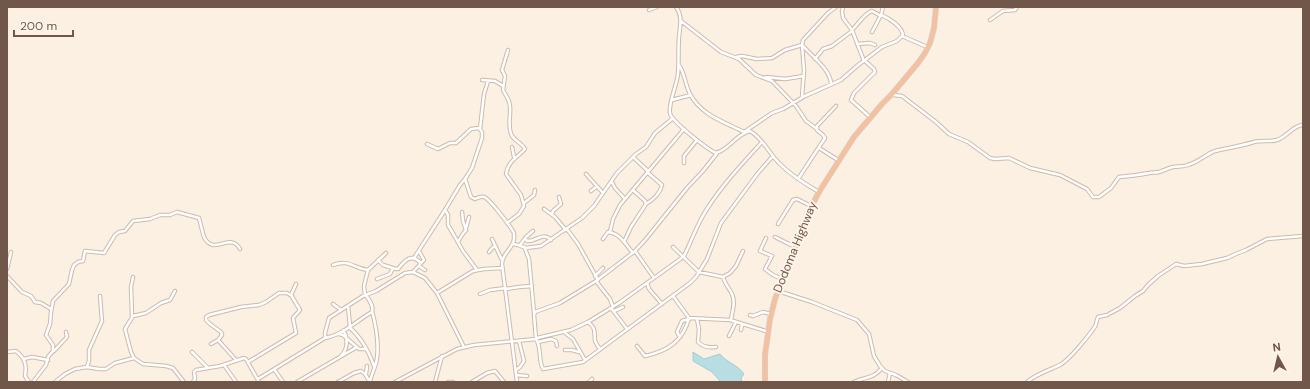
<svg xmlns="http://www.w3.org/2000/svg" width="1310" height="389" font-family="'DM Sans',sans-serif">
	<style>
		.water { fill: #b8dee3; stroke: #9fced4 }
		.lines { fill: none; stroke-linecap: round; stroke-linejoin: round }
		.minor-casing { stroke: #cdbaad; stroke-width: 4.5 }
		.trunk-casing { stroke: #d7d0cc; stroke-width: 6 }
		.minor { stroke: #fff; stroke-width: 2.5 }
		.trunk { stroke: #f4c09d; stroke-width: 4.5 }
		.labels { text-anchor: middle; stroke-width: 4; stroke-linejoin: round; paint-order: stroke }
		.street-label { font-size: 12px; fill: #71564a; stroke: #fef5e8 }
	</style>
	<rect width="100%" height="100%" fill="#fbf0e2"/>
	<path class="water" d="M 693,352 L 704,359 L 720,354 C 727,363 737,364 744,374 L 741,378 L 742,382 L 721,382 L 712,372 L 693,361 Z"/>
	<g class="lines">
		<g class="minor-casing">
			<path id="minor" d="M 676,7 C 683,16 680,26 679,37 C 678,49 679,61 678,74 C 677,84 668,105 670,113 C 671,121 707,149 716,153 C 729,150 736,134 750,131 C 763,138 769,154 780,164 C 791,175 805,184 819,192
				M 843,7 L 842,11 L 843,18 L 852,30 L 864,61
				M 883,7 L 881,15 C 889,18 903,27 903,36
				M 649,10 L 657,7
				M 990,20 L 1003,11 L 1015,10 L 1017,7
				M 681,21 L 721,52 L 739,59 L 756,75 L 772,81 L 796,106 L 806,121 L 817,129
				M 852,30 C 858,24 865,13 872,11 L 881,16
				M 872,32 L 881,15
				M 857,44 L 870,43 L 875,45
				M 736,57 L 742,56 L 757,59 L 772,58 L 785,50 L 802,45 C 811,55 831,70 831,84
				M 815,59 L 823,49 L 832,46 L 852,31
				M 865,61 L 874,69 L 875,72 L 854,93 L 851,100 L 870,117
				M 679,65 C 685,74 685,84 690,94 C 701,115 724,122 744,132
				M 766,77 L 785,79 L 804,76
				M 482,80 L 495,81 L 503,86
				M 893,95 L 902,96 L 936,122 L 949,134 L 968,142 L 990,158 L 995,159 L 1009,158 L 1030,168 L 1060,175 L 1087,189 L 1093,197 L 1099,197 L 1111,188 L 1119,177 C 1130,176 1139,175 1149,173 C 1152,172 1156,173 1159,172 C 1163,171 1168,168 1173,167 C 1178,166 1183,167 1188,165 C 1199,162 1206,154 1215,151 C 1228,148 1241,146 1254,142 C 1262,140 1270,142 1277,140 C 1287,137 1293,125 1303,125
				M 802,97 L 804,70 L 802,45 L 803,40 L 828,13 L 836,7
				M 672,100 L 691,95
				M 480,129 L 484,94 L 488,81
				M 744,132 L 772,113 L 783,109 L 805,96 L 841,80 L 857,66 L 882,47 L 897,41 L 902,36 L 927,47
				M 427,144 L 438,149 L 450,143 L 456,143 L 471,129 L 479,128 L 482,132 L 482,138 L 472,168 L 465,179 L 471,197 L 475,199 C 477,198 481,196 484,197 C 489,198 511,227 514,233 C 514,234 514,238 514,239 C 513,249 502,253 502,264 L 517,382
				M 512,147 L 514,157
				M 819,148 L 838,160
				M 633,157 L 648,171
				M 684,163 L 684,156 L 697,140
				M 586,174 L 603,193
				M 465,179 L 460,185 L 445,210 L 448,215 L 448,225 L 451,230 L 463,251 L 477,270
				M 798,179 L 825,138 L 823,135 L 817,130 L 817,126 L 836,106
				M 612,182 L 615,188 L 625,199
				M 591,191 L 596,187
				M 524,203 L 534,195 L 535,190
				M 646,204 C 653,200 660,193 662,185 L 647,172
				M 544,209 L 555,217 L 566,230
				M 552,214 L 553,211 L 561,204 L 559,197
				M 507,223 L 519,214 L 524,206 L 521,195 L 506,174 C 508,161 517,158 525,149 C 522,143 515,141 512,136 C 507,127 511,116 510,107 C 510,100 506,96 503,90 L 505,76 L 502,70 L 508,50
				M 778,224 L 793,200 L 797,199 L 811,206
				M 466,228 L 469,217
				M 567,229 L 578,244 L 598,280
				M 610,232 L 613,219 L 620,205 L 684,129
				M 775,237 L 795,247
				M 525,238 L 527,241 C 536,242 543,231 551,240
				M 766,238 L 760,251 L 772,256 L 765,269 L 773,275 L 782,279
				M 492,239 L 502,260
				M 603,239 L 608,232 C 620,233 626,245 633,253
				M 458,242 L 462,235 L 466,230 L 463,221 L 462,212
				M 624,242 L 631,227 L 646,204 L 645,201 L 633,190
				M 513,244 L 518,245 L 526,248 L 541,246 L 582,218 L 594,206 L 617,173 L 636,154 L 646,147 L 655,133 L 672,119
				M 520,245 L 526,237 L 533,231
				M 673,247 L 699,272 L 723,277 L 730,273 L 736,266 L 743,251
				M 525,249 L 529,259 L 534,313
				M 635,251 L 654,278
				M 489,252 L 493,247 L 496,247
				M 414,258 L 445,210
				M 378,260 L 383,265 L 396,269 L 398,269 C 405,260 411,253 421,263
				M 333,265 C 349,259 353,268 368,270
				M 419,266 L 425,270
				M 7,269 L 11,252
				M 413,272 L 424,260 L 419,251
				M 7,276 L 22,292 L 31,296 L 35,302 L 41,303 L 51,309
				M 595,276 L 603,268
				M 723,277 C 725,284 729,288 732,294 C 736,303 732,311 731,320
				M 377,279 L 390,274 L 393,268
				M 596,281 L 610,299 L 613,307
				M 647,283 L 649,289 L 662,304
				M 506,289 L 519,287 L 532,286
				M 778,291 L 812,302 L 857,320 L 869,334 L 874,356 L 880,366 L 885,371 L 896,375 L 908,382
				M 437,293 L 473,271 L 484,269 L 502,268
				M 480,294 L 490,290 L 506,288
				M 365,295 L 364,286 L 368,270 L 386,253
				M 673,296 L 689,318 L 730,320 L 769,332
				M 333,304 L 341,310
				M 348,306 L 350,326
				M 611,308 L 627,329
				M 614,311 L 623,307
				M 750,315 L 753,316 L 763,312 L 771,314
				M 132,316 L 131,287 L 133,277
				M 697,319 L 699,329 L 698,342 C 703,347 709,348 716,347
				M 588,322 C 596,328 594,331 595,340 C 595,343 598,346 600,349
				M 349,327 C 361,337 369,352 374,366
				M 741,330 L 742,324
				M 564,332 L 573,339 L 585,360
				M 339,334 L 343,335 L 359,349 L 365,349
				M 729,336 L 736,322
				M 680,337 L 677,332 L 682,321 L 689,319
				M 325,338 L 325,333 L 329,318 L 363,296 L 376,291 L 405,273 L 413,272 L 425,278 L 437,293 L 464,347
				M 537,338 L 571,330 L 588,322 L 619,303 L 679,260 L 684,256 C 692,240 697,224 707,209 C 722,185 743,163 762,142
				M 536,339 C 542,348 538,360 543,369 L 583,362 L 690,283 L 696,277 L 707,259 L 721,223 L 758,173 L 773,156
				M 218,340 L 222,335 L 221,332 L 210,324 L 206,320 L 206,317 L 209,315 L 241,307 L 259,305 L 266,302 L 279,293 L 287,293 L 292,296
				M 538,342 L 551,339 L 556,341 L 557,346
				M 211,344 L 218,340 L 236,360
				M 637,346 L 645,356 C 668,351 683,341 689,318
				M 565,350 L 572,350 L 579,352
				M 54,351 L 67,337 L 66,332
				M 7,352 L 16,351 C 25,358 27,365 25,376 L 29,382
				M 192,352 L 207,367
				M 341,356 C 348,349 348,340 344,330
				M 134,358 L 131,352 L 125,329 L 133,316 L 146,313 L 161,303 L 170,300 L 175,291
				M 24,359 L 32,357 L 48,360
				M 248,362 L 296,333 L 293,318 L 300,310 L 291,295 L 296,284
				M 224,365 L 236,382
				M 87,367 L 89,361 L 89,350 L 102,321 L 100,296
				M 274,369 L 283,382
				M 516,370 L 520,367 L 524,361 L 519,341
				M 366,374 L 367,366
				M 516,375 L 527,376
				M 258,379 L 325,338 C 343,335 356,321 372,312 C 374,306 369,300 366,295
				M 33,382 L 46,365 L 48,357 L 53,351 L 53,345 L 46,335 L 50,324 L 51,312 L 53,301 L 69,284 L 72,270 L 74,265 L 78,262 L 83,261 L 85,251 L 104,253 L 115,235 L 119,232 L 125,231 L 133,221 L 150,219 L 160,215 L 170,215 L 177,212 L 199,218 C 201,225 202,231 204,237 C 214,257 230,231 240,249
				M 55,382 L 65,374 L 75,369 L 87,367 L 99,369 L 106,369 L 115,363 L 134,358 L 143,364 L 166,366 L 173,368 L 184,382
				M 193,382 L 195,379 L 194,372 L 196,370 L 220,366 L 244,358 L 246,359 L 259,382
				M 297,382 L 357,347
				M 338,382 L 354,373 L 361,371 L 365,374 L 370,382
				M 370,382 C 371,374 376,367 377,358 C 379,343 376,326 372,311
				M 395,382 L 457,349 L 474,345 L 536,339 L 534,315 L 535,312 L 560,303 L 596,281 L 635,251 L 646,239 L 687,188 L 703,171 L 718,152
				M 435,382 L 442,356
				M 448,382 L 453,382
				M 472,382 L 487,373 L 495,371 L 504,382
				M 589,382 L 592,379
				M 854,382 C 866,376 872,380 882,368
				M 888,382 L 890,373
				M 1027,382 C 1036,374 1049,370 1060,365 C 1070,359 1087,338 1094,328 C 1097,325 1096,321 1098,317 L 1107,315 L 1120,308 L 1135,296 L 1143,291 L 1148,285 L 1158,276 L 1176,264 L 1184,266 L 1202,264 L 1227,258 L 1238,253 L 1246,250 L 1267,239 L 1303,236"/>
		</g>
		<g class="trunk-casing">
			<path id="trunk" d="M 765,382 L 765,355 L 770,319 L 775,299 L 809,211 L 819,192 L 854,137 L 882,104 L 892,94 L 918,63 L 925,53 L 930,43 L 934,28 L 936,7"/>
		</g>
		<use href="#minor" class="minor"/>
		<use href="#trunk" class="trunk"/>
	</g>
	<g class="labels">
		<g class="street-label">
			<text transform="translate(795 247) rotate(-68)" y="4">Dodoma Highway</text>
		</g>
	</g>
	<rect width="1310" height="389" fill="none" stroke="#71564a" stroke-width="16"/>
	<g transform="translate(1278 357) rotate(352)" stroke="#fef5e8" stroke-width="3" paint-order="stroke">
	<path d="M0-3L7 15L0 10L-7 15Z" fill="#71564a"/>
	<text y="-6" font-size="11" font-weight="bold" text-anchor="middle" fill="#71564a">N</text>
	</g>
	<path d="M14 30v6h59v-6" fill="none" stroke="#71564a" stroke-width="2"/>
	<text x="20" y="30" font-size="12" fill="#71564a" stroke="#fef5e8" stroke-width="3" paint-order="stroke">200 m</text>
</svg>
